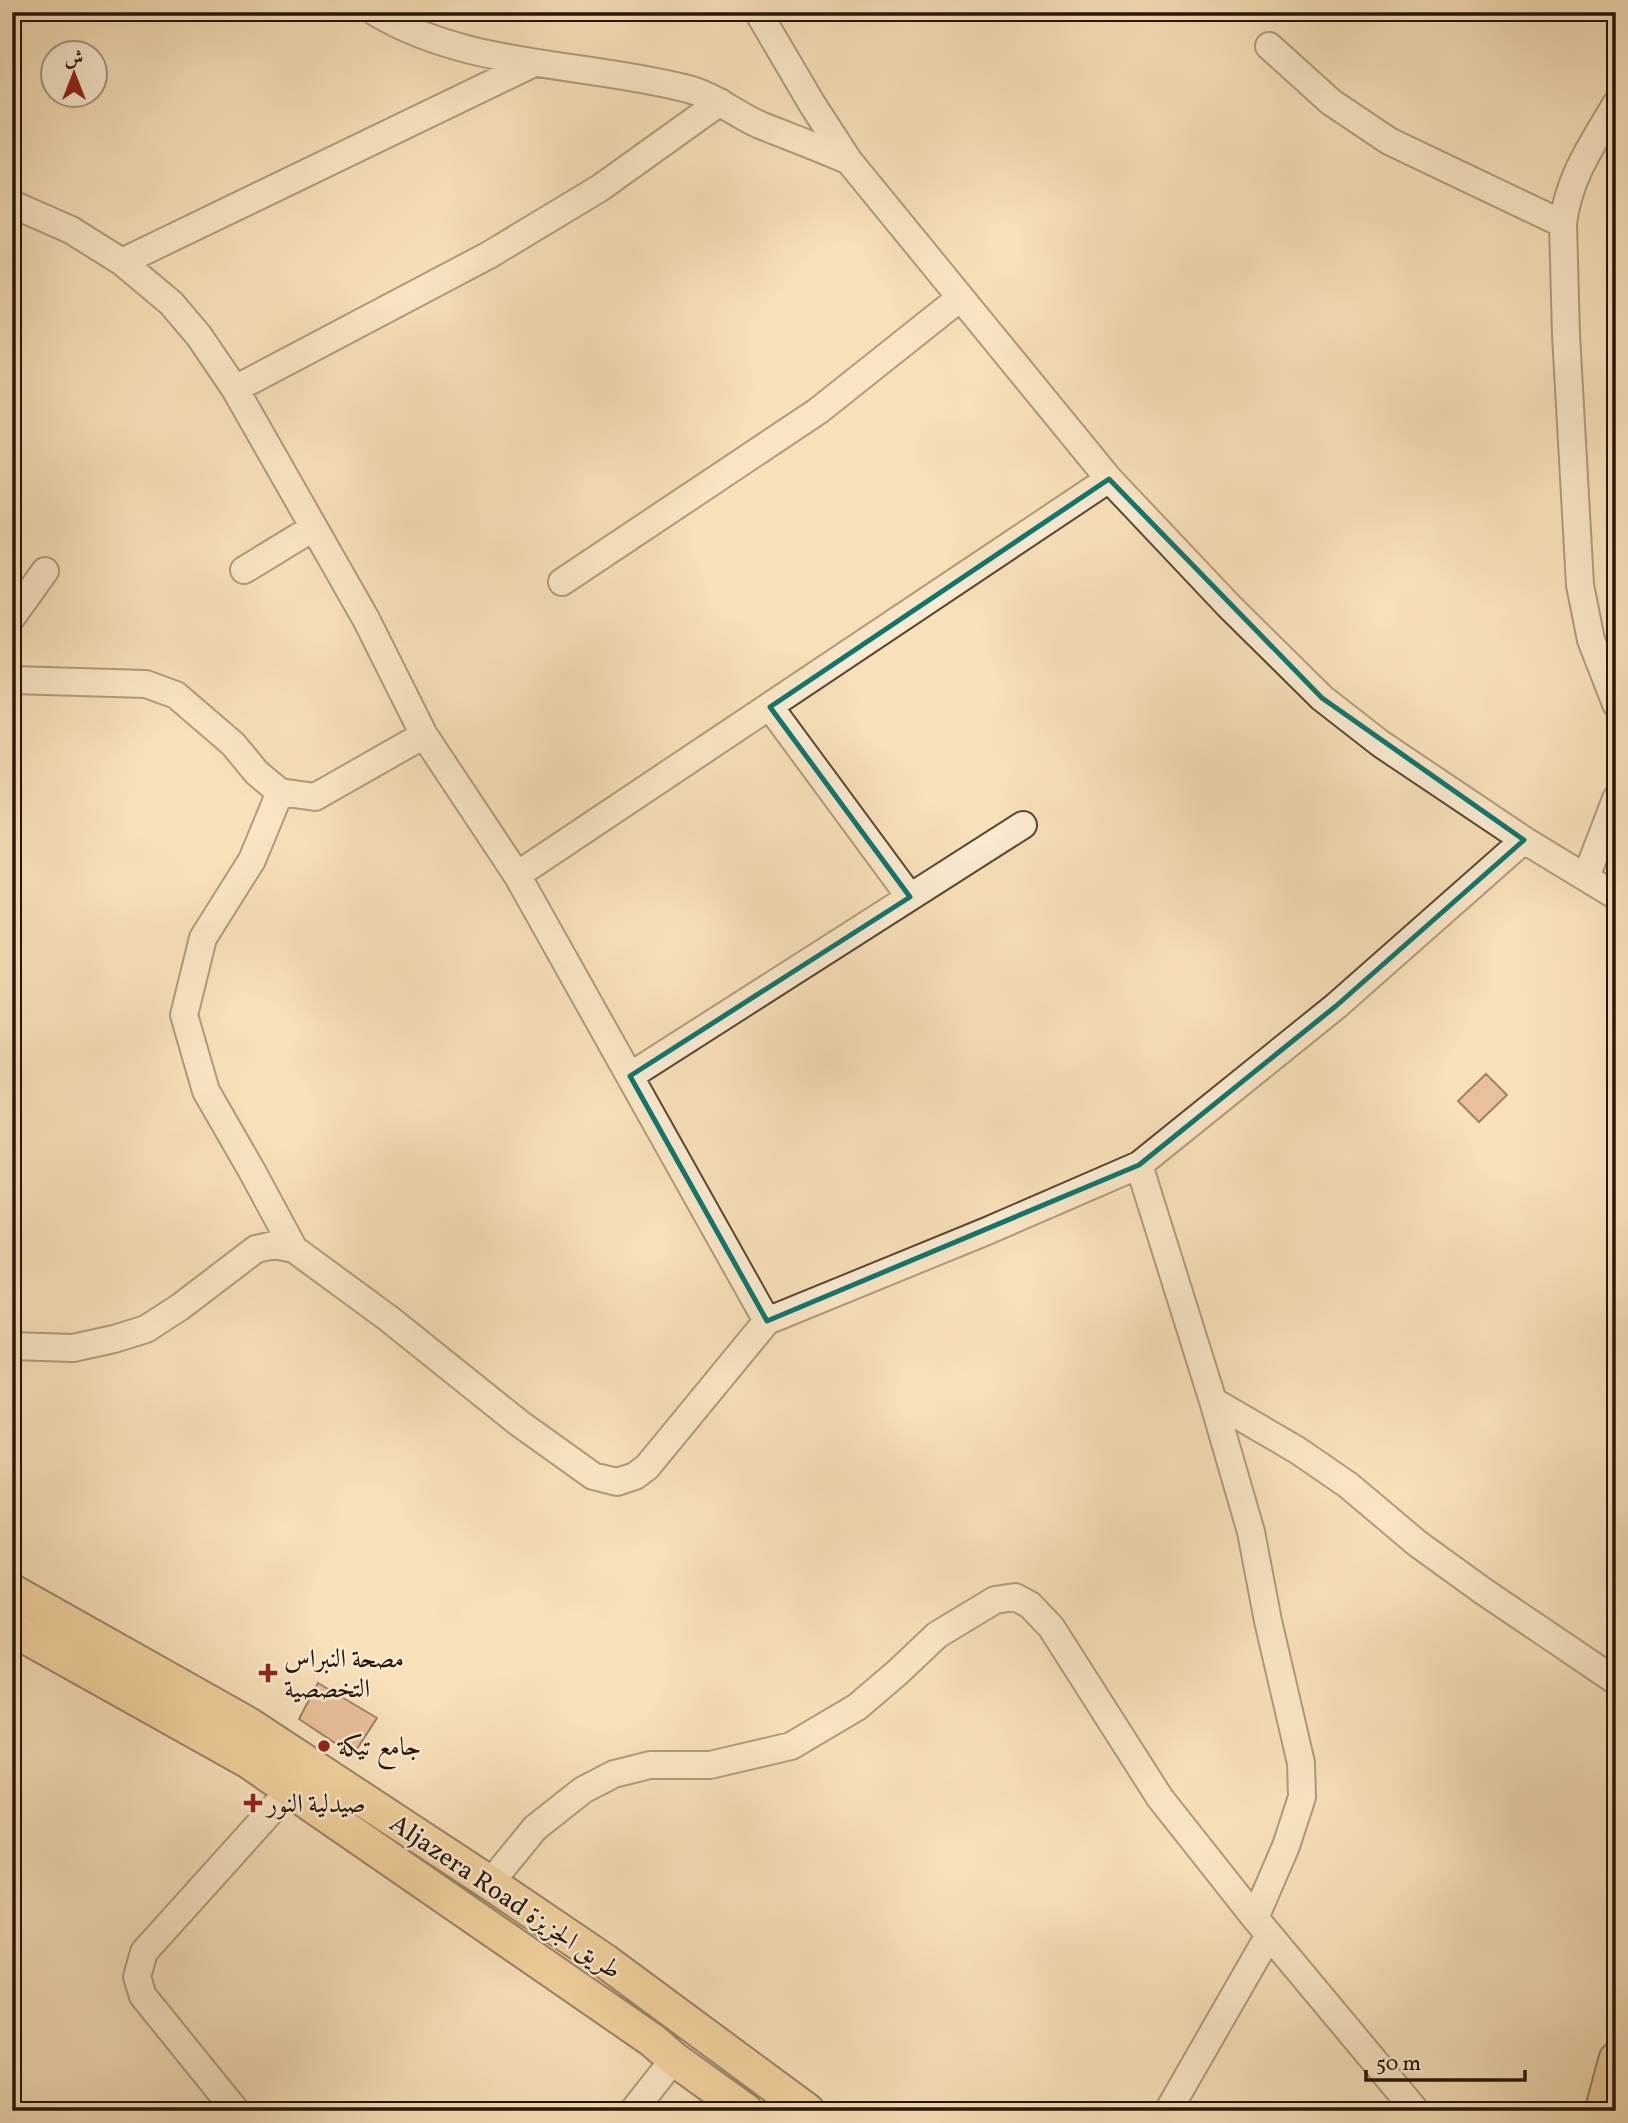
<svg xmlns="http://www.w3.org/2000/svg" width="1628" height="2123" font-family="Vollkorn,Amiri,serif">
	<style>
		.building { fill: #d99a73; stroke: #251405; stroke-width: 2 }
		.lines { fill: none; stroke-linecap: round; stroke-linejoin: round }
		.minor-casing { stroke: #5a4732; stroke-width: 30 }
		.major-casing { stroke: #251405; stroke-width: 37 }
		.minor { stroke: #faebd2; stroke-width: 26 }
		.major { stroke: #ecc07c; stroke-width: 33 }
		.marked { fill: none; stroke: #0f766e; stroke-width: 5; stroke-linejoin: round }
		.poi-dot { fill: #8f2418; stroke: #faebd2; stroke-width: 2.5 }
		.labels { text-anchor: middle; stroke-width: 5; stroke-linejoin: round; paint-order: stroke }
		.poi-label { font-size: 26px; fill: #251405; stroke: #faebd2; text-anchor: start }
		.street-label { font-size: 26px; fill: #251405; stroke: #faebd2 }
	</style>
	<rect width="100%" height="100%" fill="#f8e0b9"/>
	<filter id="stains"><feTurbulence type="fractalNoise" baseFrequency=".00286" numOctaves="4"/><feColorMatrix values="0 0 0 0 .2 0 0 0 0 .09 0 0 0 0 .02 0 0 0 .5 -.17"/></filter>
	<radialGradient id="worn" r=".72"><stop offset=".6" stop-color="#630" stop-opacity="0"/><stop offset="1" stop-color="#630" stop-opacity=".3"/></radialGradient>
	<path class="building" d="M 1486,1074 L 1507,1095 L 1479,1122 L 1458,1101 Z
		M 318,1683 L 377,1718 L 353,1755 L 299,1719 Z"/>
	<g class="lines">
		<g class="minor-casing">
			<path id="minor" d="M 375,12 C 468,68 582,62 684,88 C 712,94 735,114 760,125 C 790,137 820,148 849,161
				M 758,12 L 812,104 L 849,161 L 1109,479 L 1229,606 L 1322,698 L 1381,744 L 1524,840 L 1616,896
				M 1269,46 L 1331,102 L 1389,141 L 1563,224
				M 1616,104 C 1593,143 1568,178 1563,224 L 1566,335 L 1580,585 L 1591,640 L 1616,704
				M 12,204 L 71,230 L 122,262 L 171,303 L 199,336 L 235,389 L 366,619 L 424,735 L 517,875 L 767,1321
				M 122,262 L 534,63
				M 235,389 L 489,255 L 600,188 L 720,102
				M 244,570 L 313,528
				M 562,582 L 818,411 L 960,298
				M 12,617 L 45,571
				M 12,680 L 146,684 L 176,695 L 233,744 L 257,773 L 280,792 L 315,797 L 424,735
				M 770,707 L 910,897
				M 280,792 L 252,860 L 203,938 L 184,1015 L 206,1091 L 252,1171 L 294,1249
				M 517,875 L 1109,479
				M 1586,877 L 1616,799
				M 630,1076 L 1023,825
				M 1139,1165 L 1213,1401 L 1251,1532 L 1268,1621 L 1301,1763 L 1302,1797 L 1286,1846 L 1255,1918
				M 12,1346 L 73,1348 L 114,1339 L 146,1329 L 180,1307 L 256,1249 L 274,1245 L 294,1249 L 388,1318 L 519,1423 L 593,1476 L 617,1482 L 635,1476 L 647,1467 L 767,1321 L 987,1231 L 1139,1165 L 1336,1006 L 1524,840
				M 1213,1401 L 1297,1450 L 1348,1485 L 1418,1544 L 1483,1591 L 1616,1681
				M 490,1883 L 535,1828 L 583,1790 L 614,1774 L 650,1765 L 710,1765 L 791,1746 L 857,1707 L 898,1672 L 937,1635 L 995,1600 L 1015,1597 L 1030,1605 L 1051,1627 L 1160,1798 L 1255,1918 L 1416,2111
				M 236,2111 L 143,1996 L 137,1977 L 144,1952 L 290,1790
				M 633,2111 L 674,2059
				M 1168,2111 L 1269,1935"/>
		</g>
		<g class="major-casing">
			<path id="major" d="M 12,1591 L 248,1724 L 490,1883 L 605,1961 L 808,2111
				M 12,1629 L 248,1761 L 652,2040 L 674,2059 L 746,2111
				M 1602,2111 L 1616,2059"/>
		</g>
		<use href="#minor" class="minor"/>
		<use href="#major" class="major"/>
	</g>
	<path d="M0 0H1628V2123H0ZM 1109,479 L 1322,698 L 1524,840 L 1336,1006 L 1139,1165 L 767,1321 L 630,1076 L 910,897 L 770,707 Z" fill="#f8e0b9" fill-opacity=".55" fill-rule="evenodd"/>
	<path class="marked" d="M 1109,479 L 1322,698 L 1524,840 L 1336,1006 L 1139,1165 L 767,1321 L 630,1076 L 910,897 L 770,707 Z"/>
	<g class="poi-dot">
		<path d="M264.5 1662.5h7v7h7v7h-7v7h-7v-7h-7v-7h7z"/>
		<circle cx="324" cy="1746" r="7"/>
		<path d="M249.5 1792.5h7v7h7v7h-7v7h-7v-7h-7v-7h7z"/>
	</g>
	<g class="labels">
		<g class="poi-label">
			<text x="284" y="1667">مصحة النبراس<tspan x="284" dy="30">التخصصية</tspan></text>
			<text x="338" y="1755">جامع تيكة</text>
			<text x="267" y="1812">صيدلية النور</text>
		</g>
		<g class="street-label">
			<text transform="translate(506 1896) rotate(34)" y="9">Aljazera Road طريق الجزيزة</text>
		</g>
	</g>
	<rect width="1628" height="2123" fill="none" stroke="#f8e0b9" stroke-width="42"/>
	<rect x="14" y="14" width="1600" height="2095" fill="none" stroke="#251405" stroke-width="3.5"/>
	<rect x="21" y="21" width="1586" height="2081" fill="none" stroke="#251405" stroke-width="2"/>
	<g transform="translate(74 74)"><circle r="33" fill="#faebd2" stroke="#a59580" stroke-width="2"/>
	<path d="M0-5L12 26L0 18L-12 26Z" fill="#8f2418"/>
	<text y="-10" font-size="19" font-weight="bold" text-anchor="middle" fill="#251405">ش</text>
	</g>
	<path d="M1366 2070v10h159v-10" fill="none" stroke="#251405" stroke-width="3.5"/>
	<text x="1376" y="2070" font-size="21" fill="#251405" stroke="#faebd2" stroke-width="5" paint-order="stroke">50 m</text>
	<rect width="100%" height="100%" filter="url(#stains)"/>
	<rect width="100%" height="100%" fill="url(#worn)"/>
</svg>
